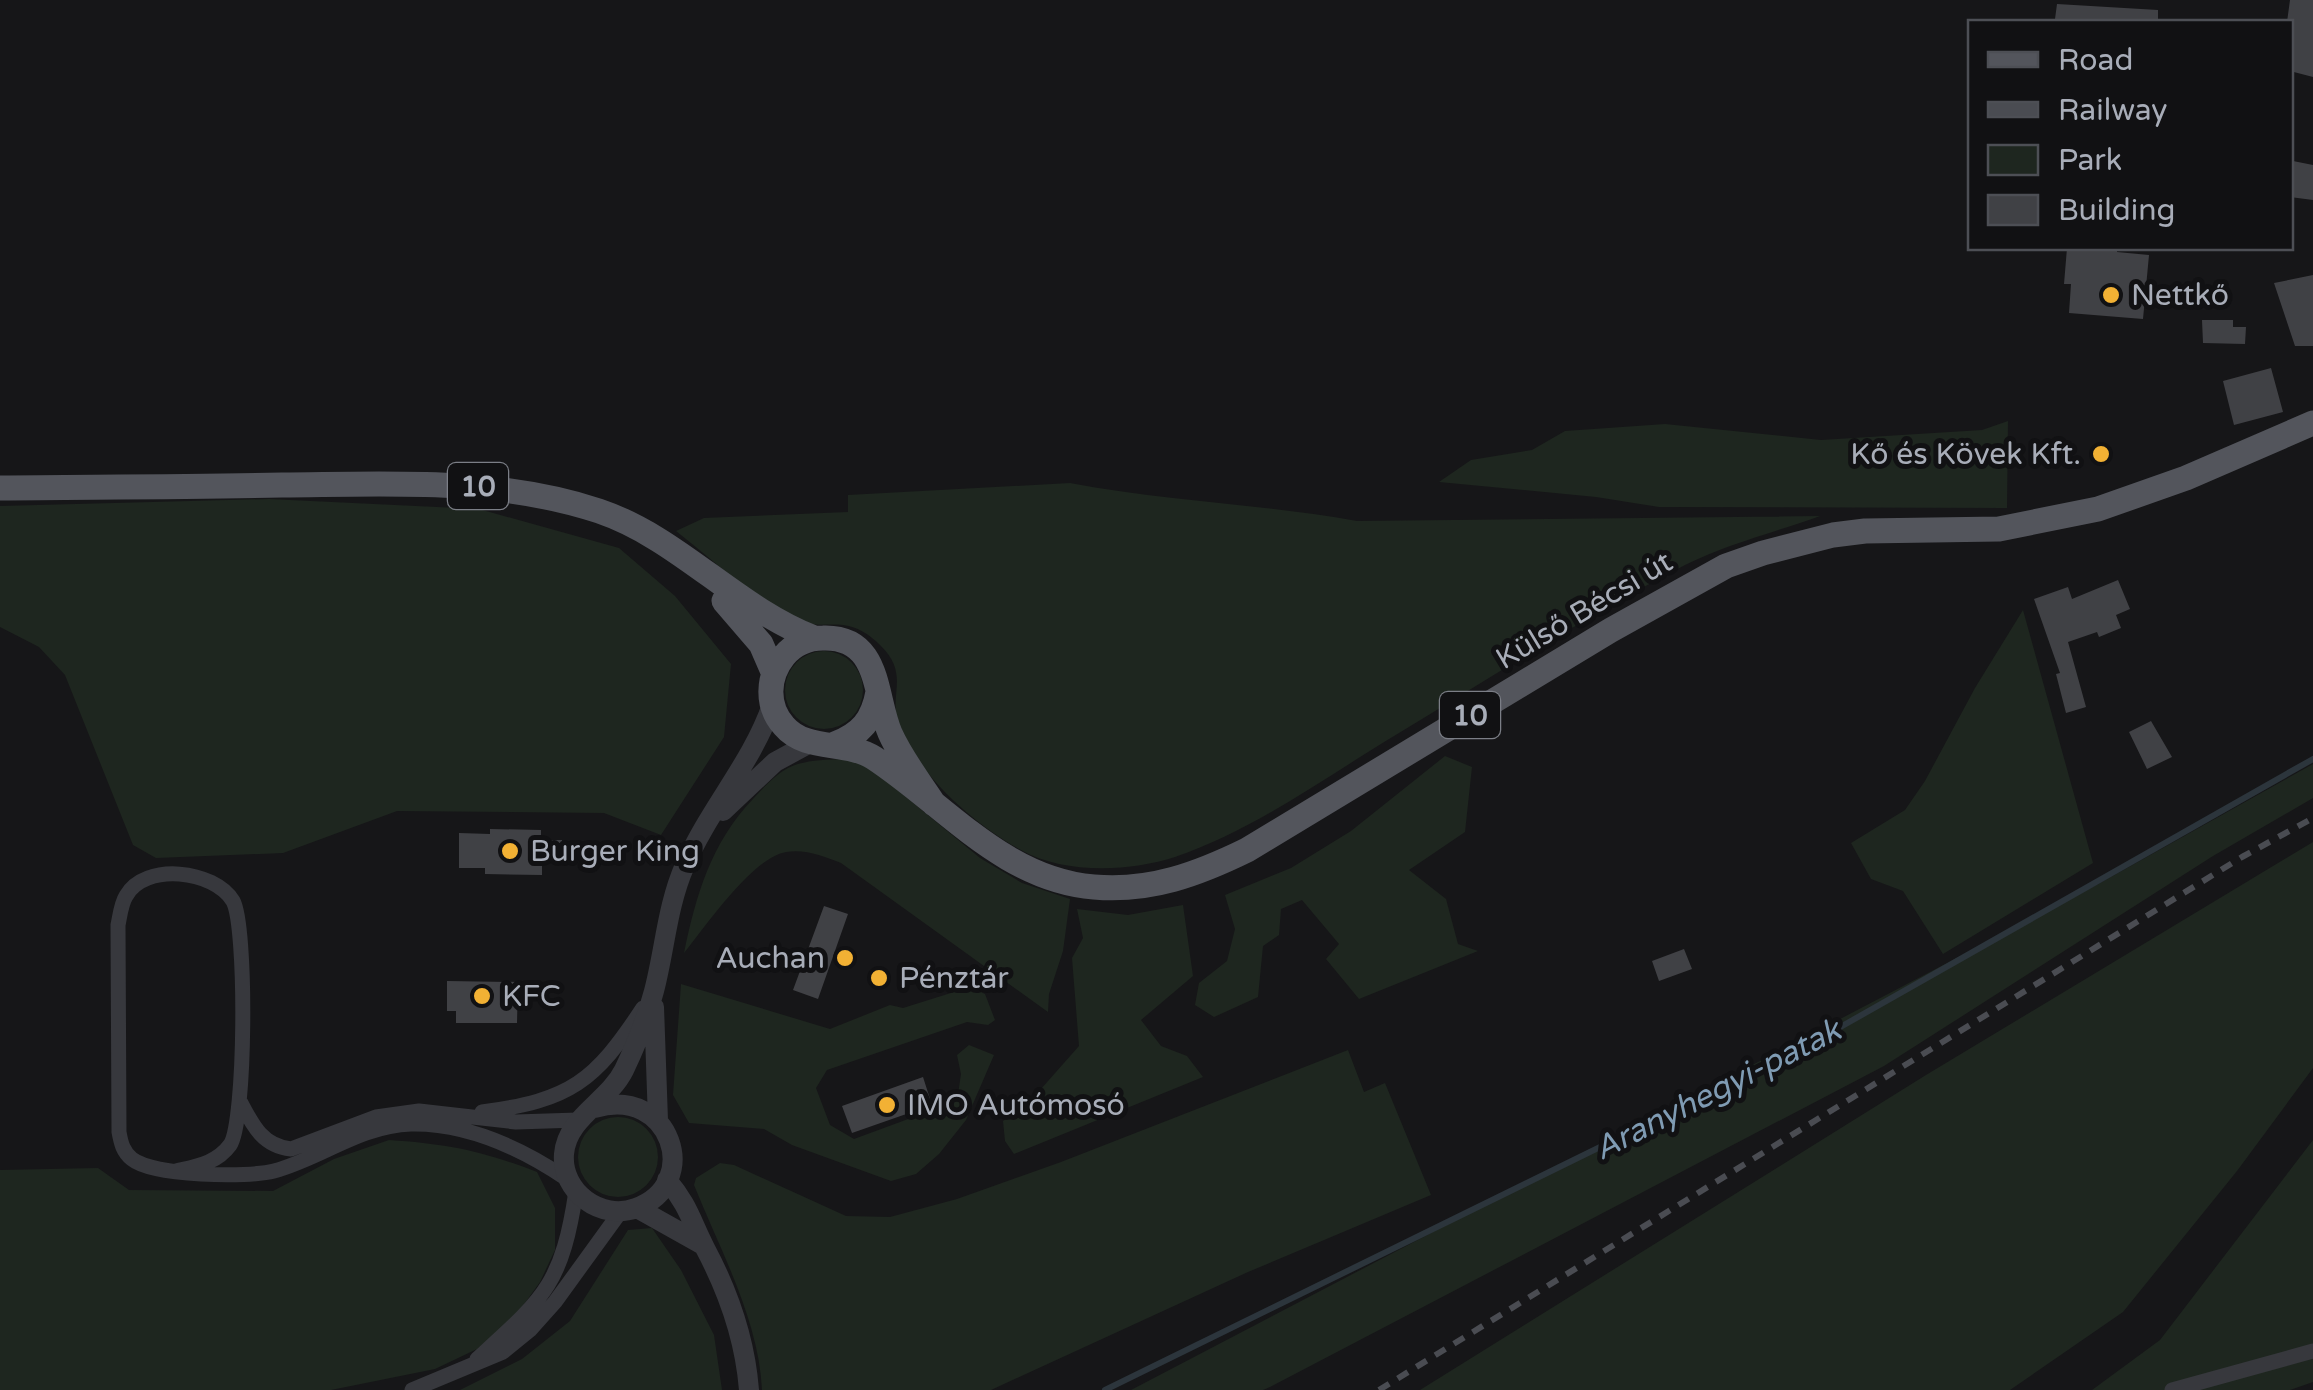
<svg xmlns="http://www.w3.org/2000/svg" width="2313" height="1390" font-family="'Varela Round',sans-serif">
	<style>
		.green { fill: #1e261f }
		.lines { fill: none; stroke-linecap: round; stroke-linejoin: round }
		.stream { stroke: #2c353c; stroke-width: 6 }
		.building { fill: #404145 }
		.minor { stroke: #37383d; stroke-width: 15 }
		.tertiary { stroke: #37383d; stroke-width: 20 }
		.primary { stroke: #53555c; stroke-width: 25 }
		.rail { stroke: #4a4c52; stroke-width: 6; stroke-dasharray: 12 10; stroke-linecap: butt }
		.poi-dot { fill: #f2b134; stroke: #111113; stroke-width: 4 }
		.labels { text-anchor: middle; stroke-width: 10; stroke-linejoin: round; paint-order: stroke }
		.shield { fill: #111113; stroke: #7b7e86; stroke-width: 2.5 }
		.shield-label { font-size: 28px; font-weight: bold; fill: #a8adb8 }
		.poi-label { font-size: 30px; fill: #a8adb8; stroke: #111113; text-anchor: start }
		.street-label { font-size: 30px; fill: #a8adb8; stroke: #111113 }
		.water-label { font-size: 32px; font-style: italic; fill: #7f9bb3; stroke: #111113 }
	</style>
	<rect width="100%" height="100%" fill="#161618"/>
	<path class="green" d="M 2008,421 L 2007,508 L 1659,507 L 1596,497 L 1439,482 L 1471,460 L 1532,450 L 1565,431 L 1665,424 L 1821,440 L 1982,430 Z
		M 1070,483 C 1165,501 1262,504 1357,521 L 1820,516 C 1776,532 1727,544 1685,565 C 1587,616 1493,676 1399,733 C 1327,776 1255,830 1175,857 C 1129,872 1063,874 1021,850 C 975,825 915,773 898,722 C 889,694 910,674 880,645 C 843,609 824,636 790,617 C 749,594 713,560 676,531 L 704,518 L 848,512 L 848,495 Z
		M 269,499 L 479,509 L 619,548 L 675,596 L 731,664 L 724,737 L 661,835 L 604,813 L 397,811 L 283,853 L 156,858 L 133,845 L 65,675 L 39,647 L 0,627 L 0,506 Z
		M 2023,610 L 2093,863 L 1943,954 L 1903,891 L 1871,879 L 1851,843 L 1905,810 L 1925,781 L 1975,688 Z
		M785 690a39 39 0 1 1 78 0a39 39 0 1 1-78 0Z
		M 1445,756 L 1472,767 L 1465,832 L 1409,870 L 1446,899 L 1458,944 L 1478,951 L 1359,999 L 1326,959 L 1339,944 L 1302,900 L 1281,909 L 1279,935 L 1263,946 L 1258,997 L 1214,1017 L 1195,1005 L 1199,983 L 1227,961 L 1235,929 L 1225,895 L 1291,868 L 1351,831 Z
		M 842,759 L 866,764 L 980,858 L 1022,883 L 1070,899 L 1063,951 L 1049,994 L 1048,1012 L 841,863 C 823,856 806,849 786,852 C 752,858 706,926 684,953 C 696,895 711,843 753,799 C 763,788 775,775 788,768 C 804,760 824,760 842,759 Z
		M 2313,764 L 2313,798 L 2213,856 L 1884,1066 L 1270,1387 L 1263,1390 L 1131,1390 L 2102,882 Z
		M 2313,842 L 2313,1068 L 2237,1171 L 2123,1312 L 2010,1390 L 1420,1390 L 1926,1075 Z
		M 1183,905 L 1193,976 L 1141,1020 L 1161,1046 L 1187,1056 L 1203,1077 L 1014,1154 L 1005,1141 L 1003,1121 L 1033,1098 L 1079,1046 L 1072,958 L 1083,938 L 1077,909 L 1128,915 Z
		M 681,984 L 830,1029 L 890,1005 L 903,1008 L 970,987 L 985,994 L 995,1020 L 988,1025 L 967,1022 L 827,1070 L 816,1088 L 830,1125 L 854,1139 L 957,1101 L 961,1074 L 957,1055 L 969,1045 L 994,1055 L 966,1120 L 939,1154 L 916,1174 L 891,1181 L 792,1145 L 764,1129 L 689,1123 L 673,1095 Z
		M 1348,1050 L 1364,1092 L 1385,1083 L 1431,1195 L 1248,1272 L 991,1390 L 762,1390 C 759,1320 720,1250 694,1185 L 696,1178 L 720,1163 L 734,1165 L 846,1216 L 890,1217 L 957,1199 L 1061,1162 Z
		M578 1157a40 40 0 1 1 80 0a40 40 0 1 1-80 0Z
		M 389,1140 C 449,1144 482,1151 537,1172 L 555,1208 L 555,1250 L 540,1282 L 512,1321 L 477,1349 L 435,1369 L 331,1390 L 0,1390 L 0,1170 L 98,1168 L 129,1190 L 273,1191 L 334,1159 Z
		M 2313,1140 L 2313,1382 L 2290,1390 L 2092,1390 L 2160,1340 Z
		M 652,1228 L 681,1270 L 714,1335 L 722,1390 L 460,1390 L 522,1359 L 570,1321 L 628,1230 Z"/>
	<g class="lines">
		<path class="stream" d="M 1105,1390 L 1814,1042 L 2313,759"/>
	</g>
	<path class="building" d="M 2290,0 L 2313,0 L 2313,77 L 2290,71 L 2290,22 L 2287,22 Z
		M 2057,4 L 2158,10 L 2158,22 L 2055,19 Z
		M 2293,161 L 2313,165 L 2313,200 L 2290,197 Z
		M 2067,248 L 2117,248 L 2117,252 L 2149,255 L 2143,319 L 2069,313 L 2071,284 L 2064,284 Z
		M 2313,275 L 2313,346 L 2295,346 L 2274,283 Z
		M 2202,320 L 2233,320 L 2233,327 L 2246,327 L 2245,344 L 2203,343 Z
		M 2271,368 L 2283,412 L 2234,425 L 2223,381 Z
		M 2118,580 L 2130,609 L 2116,615 L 2121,628 L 2099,637 L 2097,632 L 2068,642 L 2086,707 L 2066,713 L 2056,674 L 2060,673 L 2034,599 L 2068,587 L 2072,599 Z
		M 2151,721 L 2172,757 L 2147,769 L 2129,732 Z
		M 490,829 L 541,830 L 541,840 L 562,840 L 562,862 L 542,861 L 542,875 L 485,874 L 485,868 L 459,868 L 459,833 L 490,834 Z
		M 824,906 L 848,914 L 818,999 L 793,990 Z
		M 1684,949 L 1692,969 L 1659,981 L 1652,961 Z
		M 447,981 L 518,982 L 517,1023 L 456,1023 L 456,1011 L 447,1011 Z
		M 923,1077 L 932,1105 L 852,1133 L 842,1106 Z"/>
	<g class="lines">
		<path class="minor" d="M 241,1103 C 253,1126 263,1146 291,1149 L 376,1117 L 419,1111 L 516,1122 L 578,1120
			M 482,1112 C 571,1100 594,1082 643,1008
			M 176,1171 C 197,1166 217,1163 230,1145 C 246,1122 247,926 233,901 C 214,870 145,862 126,896 C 121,904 120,916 118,925 L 119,1132 C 121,1143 123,1152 132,1159 C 153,1176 248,1178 274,1171 C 322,1158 359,1126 411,1124 C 468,1123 521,1148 567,1179
			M 477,1359 C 544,1298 562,1285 576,1191
			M 412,1390 L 503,1352 L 530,1330 L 555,1302 L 621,1211
			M 2172,1390 L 2313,1351"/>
		<path class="tertiary" d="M 723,811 L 775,762 L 810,743
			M 654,1007 L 658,1120
			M 595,1108 C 671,1085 703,1184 636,1208 C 601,1221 561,1192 564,1154 C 567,1117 608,1102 624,1070 C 636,1045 647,1017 654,991 C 665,949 667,906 685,865 C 709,809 752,763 772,705
			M 667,1180 C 689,1206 691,1221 705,1248 C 729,1293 745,1339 749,1390
			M 637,1208 L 703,1245"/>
		<path class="primary" d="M 0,488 C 94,487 188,487 282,485 C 388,484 496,477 599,511 C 679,538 736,608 814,638
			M 724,601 L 761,644 L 774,674
			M 835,744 C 861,734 873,720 878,692
			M 934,804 C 919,781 901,758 890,733 C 874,696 881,636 823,638 C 808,638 794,644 784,656 C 767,677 766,706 784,726 C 806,752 846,740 874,758 C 944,804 1004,880 1094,887 C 1150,892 1198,874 1247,850 L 1611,630 L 1726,566 L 1763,553 L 1833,535 L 1865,531 L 1999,529 L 2098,509 L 2186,478 L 2313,423"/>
		<path class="rail" d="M 1379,1390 L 2242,857 L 2313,818"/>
	</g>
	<g class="poi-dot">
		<circle cx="2111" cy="295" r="10"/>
		<circle cx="2101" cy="454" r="10"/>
		<circle cx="510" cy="851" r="10"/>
		<circle cx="845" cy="958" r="10"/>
		<circle cx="879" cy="978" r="10"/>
		<circle cx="482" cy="996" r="10"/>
		<circle cx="887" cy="1105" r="10"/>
	</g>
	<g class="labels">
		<g class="shield">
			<rect x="448" y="463" width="60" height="46" rx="8"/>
			<rect x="1440" y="692" width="60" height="46" rx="8"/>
		</g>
		<g class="shield-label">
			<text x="478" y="496">10</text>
			<text x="1470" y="725">10</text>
		</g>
		<g class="poi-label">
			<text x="2131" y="305">Nettkő</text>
			<text x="2081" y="464" text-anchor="end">Kő és Kövek Kft.</text>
			<text x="530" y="861">Burger King</text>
			<text x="825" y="968" text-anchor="end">Auchan</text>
			<text x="899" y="988">Pénztár</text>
			<text x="502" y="1006">KFC</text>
			<text x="907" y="1115">IMO Autómosó</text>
		</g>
		<g class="street-label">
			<text transform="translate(1584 610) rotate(-31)" y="10">Külső Bécsi út</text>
		</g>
		<g class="water-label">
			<text transform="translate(1717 1089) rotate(-27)" y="11">Aranyhegyi-patak</text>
		</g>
	</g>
	<rect x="1968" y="20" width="325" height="230" fill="#111113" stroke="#4d4f55" stroke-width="2.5"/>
	<rect x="1988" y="52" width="50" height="15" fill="#53555c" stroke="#4d4f55" stroke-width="2.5"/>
	<text x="2058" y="70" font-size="30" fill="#a8adb8">Road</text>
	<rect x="1988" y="102" width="50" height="15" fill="#4a4c52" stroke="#4d4f55" stroke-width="2.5"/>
	<text x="2058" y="120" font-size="30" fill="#a8adb8">Railway</text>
	<rect x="1988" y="145" width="50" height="30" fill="#1e261f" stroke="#4d4f55" stroke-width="2.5"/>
	<text x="2058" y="170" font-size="30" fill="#a8adb8">Park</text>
	<rect x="1988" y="195" width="50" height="30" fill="#404145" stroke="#4d4f55" stroke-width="2.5"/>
	<text x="2058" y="220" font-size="30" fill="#a8adb8">Building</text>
</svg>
